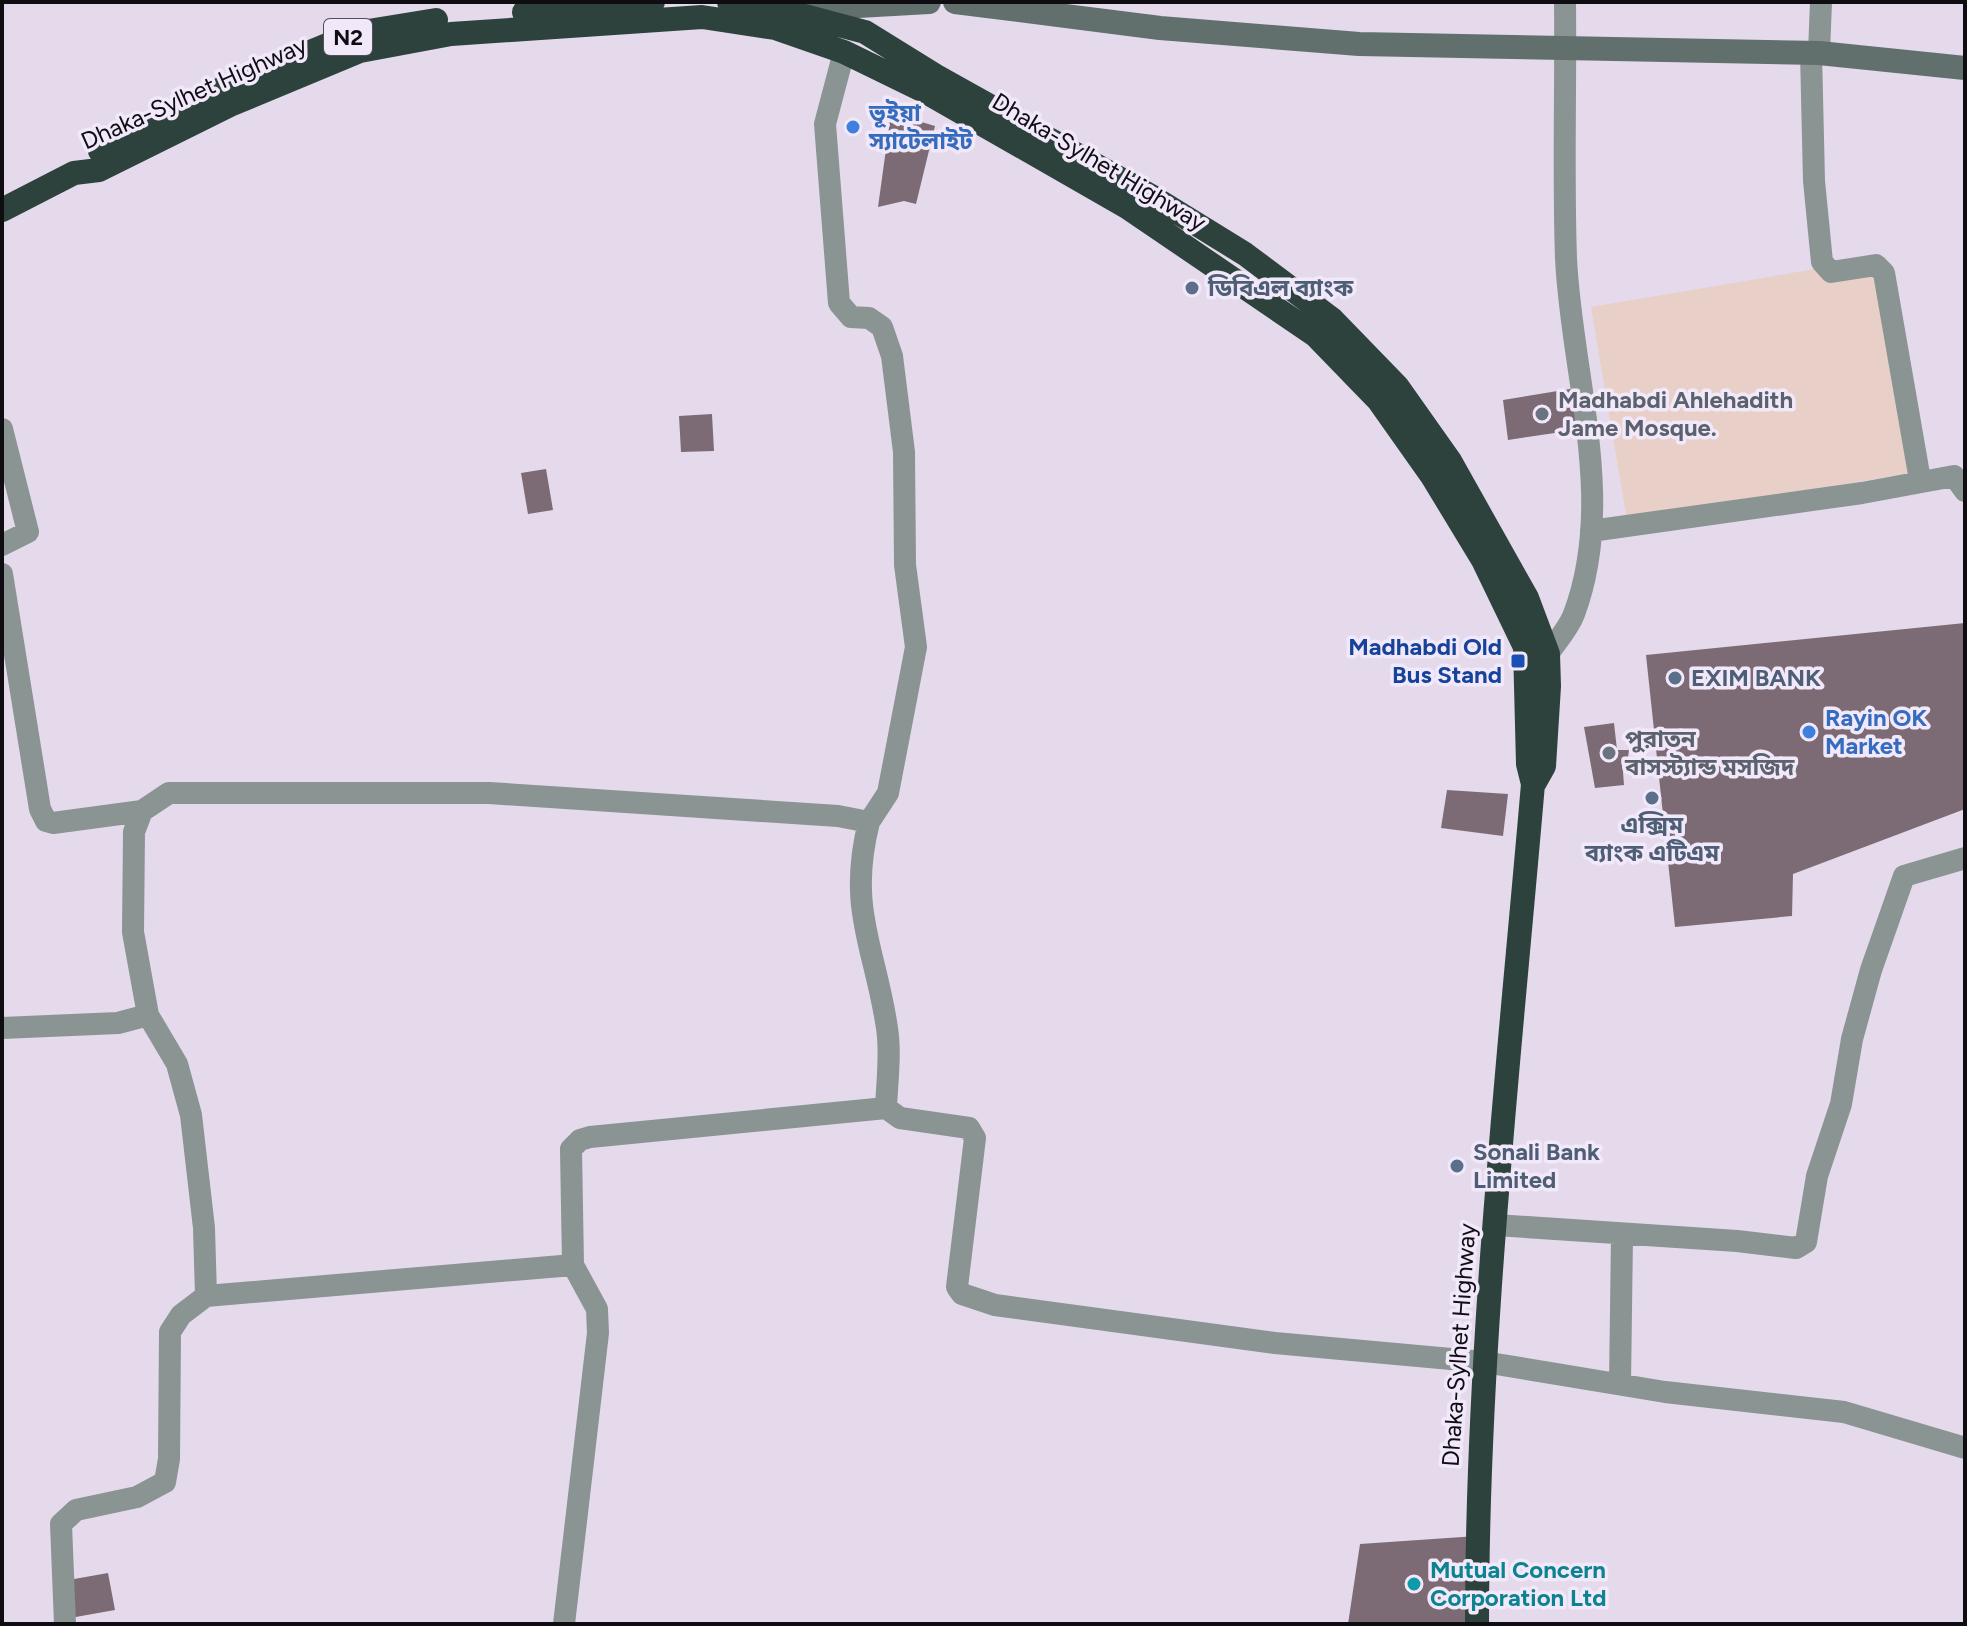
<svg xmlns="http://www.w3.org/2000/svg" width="1967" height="1626" font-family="Figtree,'Noto Sans Bengali',sans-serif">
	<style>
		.education { fill: #e8cfc8 }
		.building { fill: #7c6b74 }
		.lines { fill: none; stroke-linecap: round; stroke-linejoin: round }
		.street { stroke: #8a9492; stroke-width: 22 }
		.secondary { stroke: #62706d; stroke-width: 24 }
		.highway { stroke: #2e423d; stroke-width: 24 }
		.shop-dot { fill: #3f7fe0; stroke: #f1e8fa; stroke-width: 3 }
		.service-dot { fill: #5c6f8a; stroke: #f1e8fa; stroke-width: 3 }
		.worship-dot { fill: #6b7280; stroke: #f1e8fa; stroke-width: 3 }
		.transit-dot { fill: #1a4fb4; stroke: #f1e8fa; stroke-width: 3 }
		.culture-dot { fill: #0f9aa8; stroke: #f1e8fa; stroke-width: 3 }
		.labels { text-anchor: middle; stroke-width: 7; stroke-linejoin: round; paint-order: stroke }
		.shield { fill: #f1e8fa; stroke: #534e58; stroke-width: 2 }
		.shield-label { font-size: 22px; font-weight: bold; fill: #0f0c12 }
		.street-label { font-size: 24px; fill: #0f0c12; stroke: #f1e8fa }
		.shop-label { font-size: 24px; font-weight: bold; fill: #366cbe; stroke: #f1e8fa; text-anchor: start }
		.service-label { font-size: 24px; font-weight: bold; fill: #4e5e75; stroke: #f1e8fa; text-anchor: start }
		.worship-label { font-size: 24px; font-weight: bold; fill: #5b616d; stroke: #f1e8fa; text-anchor: start }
		.transit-label { font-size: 24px; font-weight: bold; fill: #164399; stroke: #f1e8fa; text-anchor: end }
		.culture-label { font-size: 24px; font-weight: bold; fill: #0d838f; stroke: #f1e8fa; text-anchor: start }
	</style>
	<rect width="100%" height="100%" fill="#e4daec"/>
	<path class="education" d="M 1886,257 L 1922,471 L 1627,520 L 1591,307 Z"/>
	<path class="building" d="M 891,113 L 935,126 L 916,204 L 904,201 L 878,207 Z
		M 1576,388 L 1582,429 L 1508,440 L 1503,400 Z
		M 712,414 L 714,451 L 681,452 L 679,416 Z
		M 546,469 L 553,510 L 528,514 L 521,473 Z
		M 1965,623 L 1965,809 L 1793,874 L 1792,916 L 1675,927 L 1646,655 Z
		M 1614,723 L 1617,750 L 1629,750 L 1628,757 L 1622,759 L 1624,785 L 1595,788 L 1584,727 Z
		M 1447,790 L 1508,794 L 1503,836 L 1441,828 Z
		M 1477,1536 L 1472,1624 L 1348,1624 L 1360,1544 Z
		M 108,1573 L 115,1610 L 70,1618 L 63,1581 Z"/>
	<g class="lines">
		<path class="street" d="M 1811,53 L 1814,181 L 1822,262 L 1831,272 L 1876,265 L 1884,273 L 1920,480
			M 1819,53 L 1821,2
			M 2,429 L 28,532 L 2,545
			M 1591,531 L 1862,493 L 1954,476 L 1965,491
			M 2,574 L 40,809 L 46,821 L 53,823 L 142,811
			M 1548,654 C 1556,642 1569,628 1574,614 C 1617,499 1571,374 1566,258 C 1563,173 1566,87 1565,2
			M 869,822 C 847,909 875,947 887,1028 C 891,1053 887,1083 886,1108
			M 2,1028 L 118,1023 L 148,1015
			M 1496,1225 L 1737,1241 L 1796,1248 L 1806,1242 L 1817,1176 L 1841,1104 L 1852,1039 L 1871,970 L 1904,876 L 1965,858
			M 206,1296 L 573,1265
			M 1620,1384 L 1622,1236
			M 65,1624 L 61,1524 L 76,1510 L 137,1497 L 165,1482 L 169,1459 L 170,1332 L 181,1315 L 206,1296 L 204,1228 L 191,1115 L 177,1064 L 148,1015 L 133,932 L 134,832 L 142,811 L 169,793 L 489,793 L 838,816 L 869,822 L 888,793 L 916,647 L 905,565 L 904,452 L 892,356 L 882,327 L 869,318 L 851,317 L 839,303 L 825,124 L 844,52
			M 564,1624 L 598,1333 L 597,1309 L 573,1265 L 571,1149 L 580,1140 L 590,1137 L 886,1108 L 900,1118 L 969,1128 L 975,1138 L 957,1287 L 962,1294 L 995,1305 L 1275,1343 L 1484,1362 L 1665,1392 L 1844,1412 L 1965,1448"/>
		<path class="secondary" d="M 955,2 L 1160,28 L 1359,44 L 1819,53 L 1965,68
			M 787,10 L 929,2"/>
		<path class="highway" d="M 729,2 L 782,10 L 865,32 L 936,76 L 1151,196 L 1245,254 L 1332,319 L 1397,386 L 1450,461 L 1527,598 L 1548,654 L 1549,686 L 1544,766 L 1535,782
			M 524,12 L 653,2
			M 100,151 L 221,89 L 356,33 L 436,20
			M 2,210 L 74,173 L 99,170 L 230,105 L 360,51 L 451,34 L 702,17 L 775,28 L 844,52 L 926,92 L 1127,207 L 1315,335 L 1379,401 L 1432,476 L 1483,560 L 1525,647 L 1528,764 L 1533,784 C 1509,1064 1477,1343 1477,1624"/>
	</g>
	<g class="shop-dot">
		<circle cx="853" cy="127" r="8"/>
		<circle cx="1809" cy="732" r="8"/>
	</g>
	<g class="service-dot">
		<circle cx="1192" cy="288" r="8"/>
		<circle cx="1675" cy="678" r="8"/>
		<circle cx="1652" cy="798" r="8"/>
		<circle cx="1457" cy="1166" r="8"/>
	</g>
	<g class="worship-dot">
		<circle cx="1542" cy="414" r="8"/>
		<circle cx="1609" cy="753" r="8"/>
	</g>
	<rect class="transit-dot" x="1510" y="653" width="16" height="16" rx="4"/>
	<circle class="culture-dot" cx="1414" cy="1584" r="8"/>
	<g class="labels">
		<rect class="shield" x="324" y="19" width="48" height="36" rx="6"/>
		<g class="shield-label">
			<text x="348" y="45">N2</text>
		</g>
		<g class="street-label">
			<text transform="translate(194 93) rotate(-24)" y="8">Dhaka-Sylhet Highway</text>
			<text transform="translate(1099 162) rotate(31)" y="8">Dhaka-Sylhet Highway</text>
			<text transform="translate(1459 1345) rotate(-86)" y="8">Dhaka-Sylhet Highway</text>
		</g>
		<g class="shop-label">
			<text x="869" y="121">ভূইয়া<tspan x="869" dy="28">স্যাটেলাইট</tspan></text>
			<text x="1825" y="726">Rayin OK<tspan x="1825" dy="28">Market</tspan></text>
		</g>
		<g class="service-label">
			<text x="1208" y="296">ডিবিএল ব্যাংক</text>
			<text x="1691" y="686">EXIM BANK</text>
			<text x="1652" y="833" text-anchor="middle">এক্সিম<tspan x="1652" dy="28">ব্যাংক এটিএম</tspan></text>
			<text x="1473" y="1160">Sonali Bank<tspan x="1473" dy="28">Limited</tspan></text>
		</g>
		<g class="worship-label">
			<text x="1558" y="408">Madhabdi Ahlehadith<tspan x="1558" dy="28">Jame Mosque.</tspan></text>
			<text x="1625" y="747">পুরাতন<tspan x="1625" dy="28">বাসস্ট্যান্ড মসজিদ</tspan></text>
		</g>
		<g class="transit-label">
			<text x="1502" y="655">Madhabdi Old<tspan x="1502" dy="28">Bus Stand</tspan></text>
		</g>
		<g class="culture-label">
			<text x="1430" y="1578">Mutual Concern<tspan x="1430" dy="28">Corporation Ltd</tspan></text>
		</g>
	</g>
	<rect width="1967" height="1626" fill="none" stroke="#0f0c12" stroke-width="8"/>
</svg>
